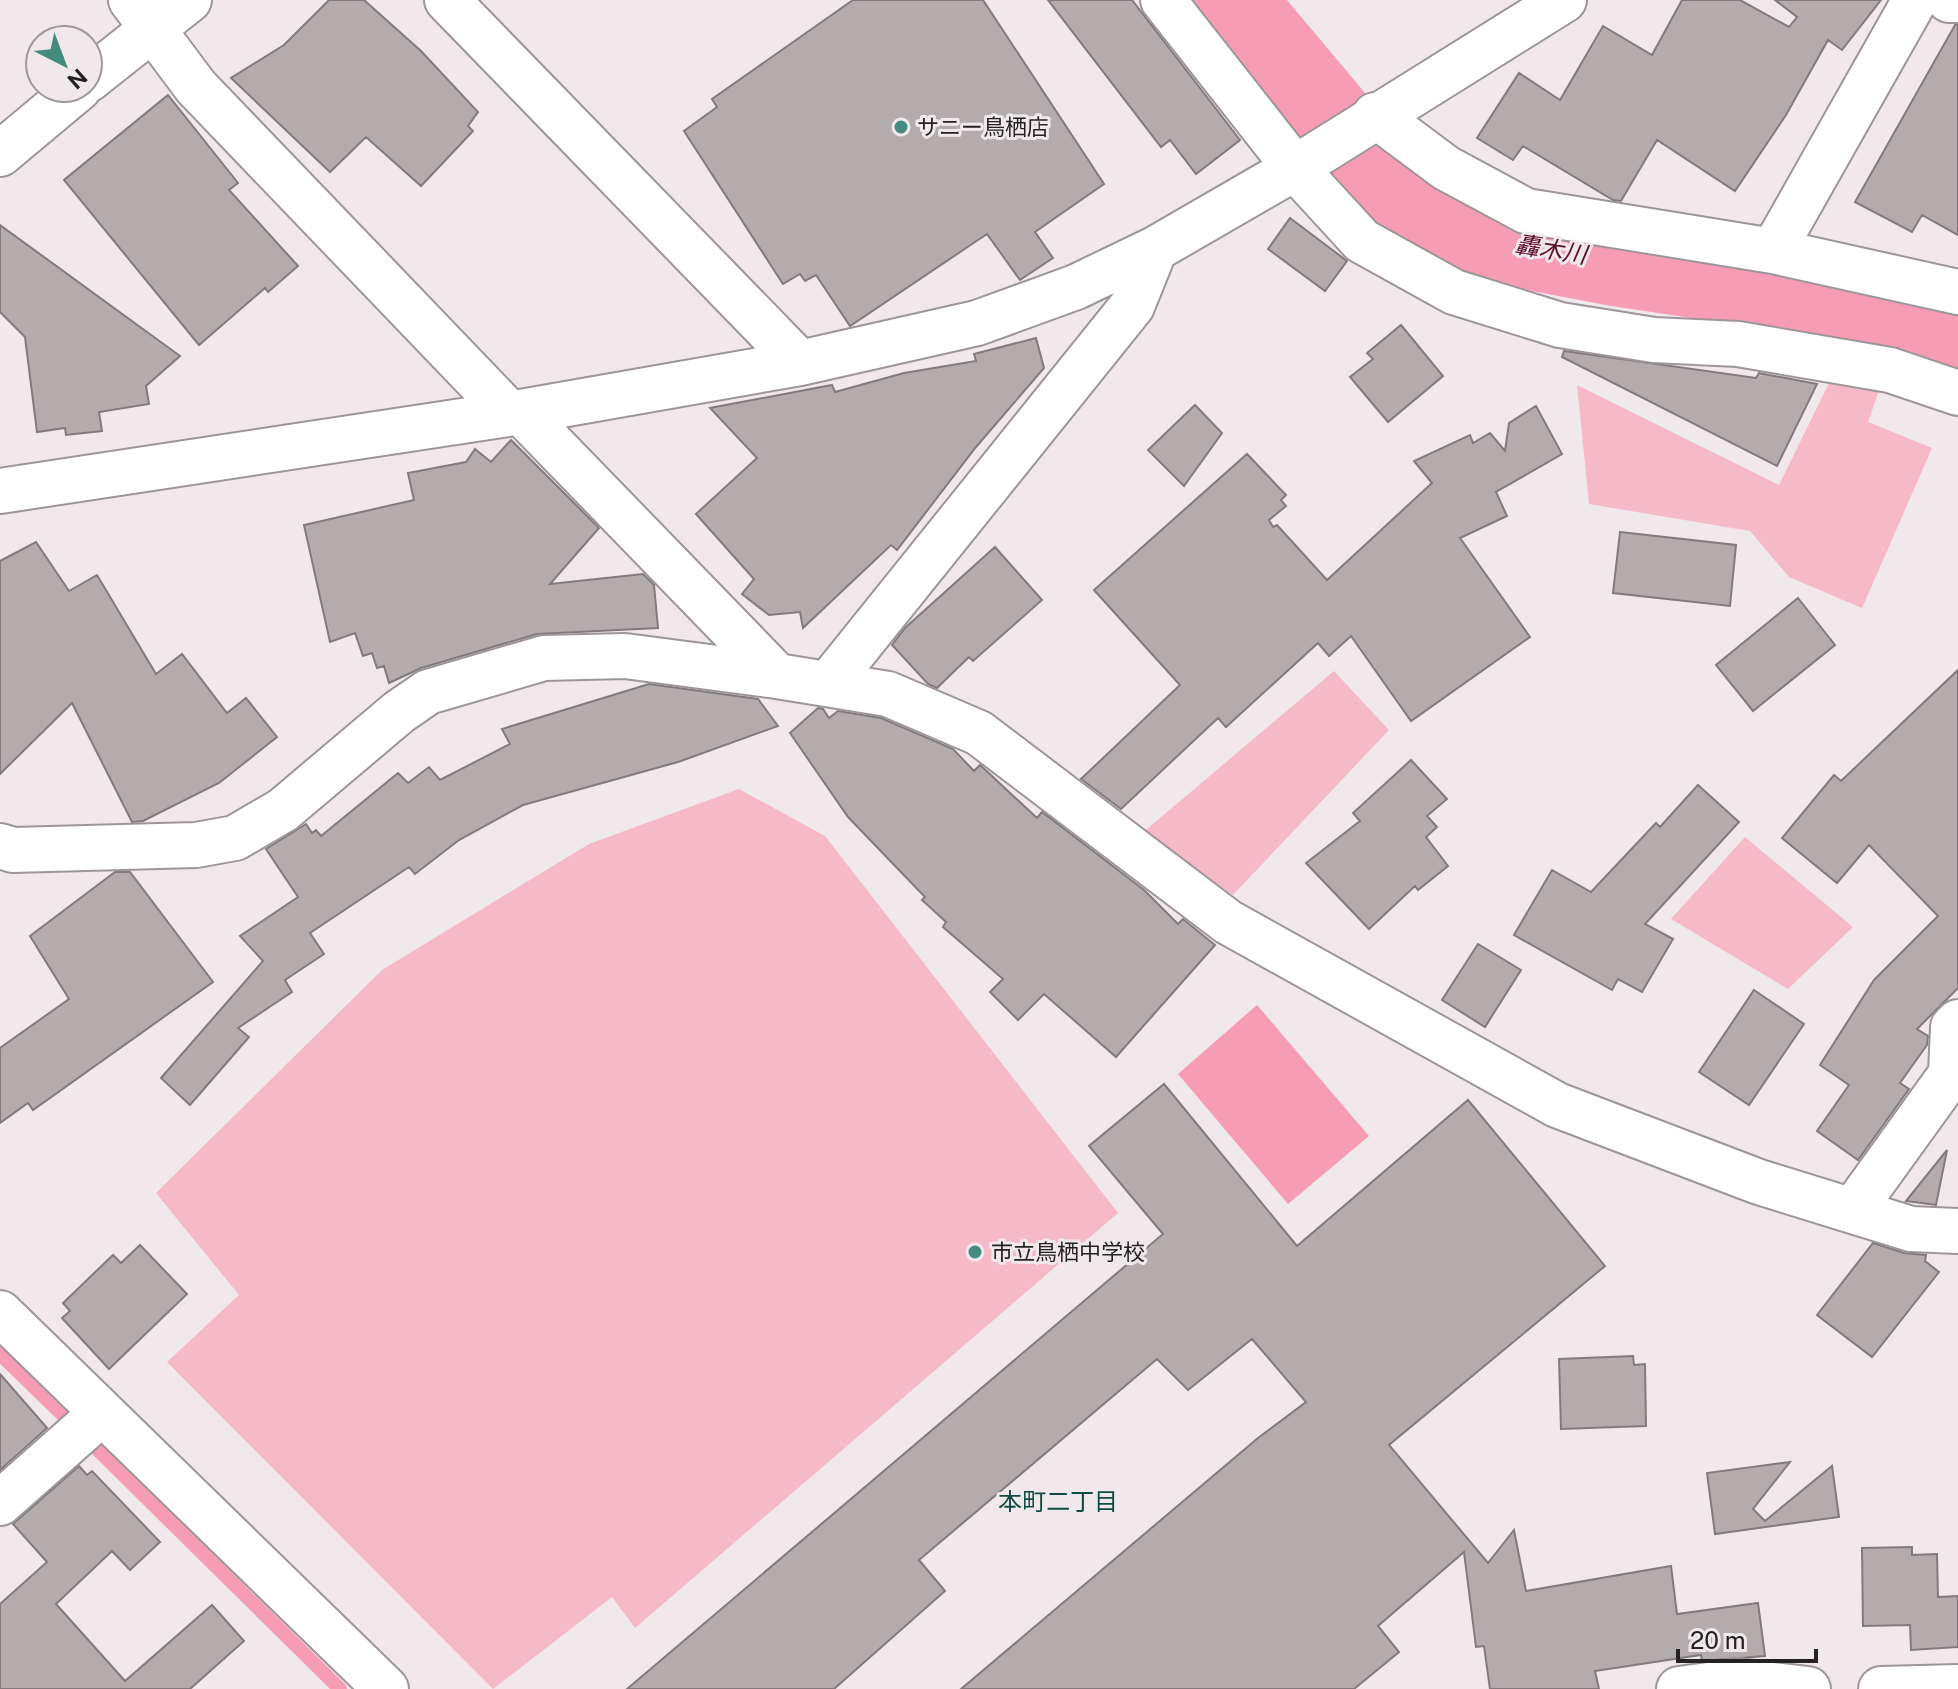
<svg xmlns="http://www.w3.org/2000/svg" width="1958" height="1689" font-family="'Public Sans','Noto Sans JP',sans-serif">
	<style>
		.green { fill: #f6b9c8 }
		.water { fill: #f79cb5 }
		.lines { fill: none; stroke-linecap: round; stroke-linejoin: round }
		.stream { stroke: #f79cb5; stroke-width: 14 }
		.river { stroke: #f79cb5; stroke-width: 84 }
		.building { fill: #b3acad; stroke: #827b7d; stroke-width: 2 }
		.street-casing { stroke: #9d9698; stroke-width: 48 }
		.secondary-casing { stroke: #9d9698; stroke-width: 48 }
		.street { stroke: #fff; stroke-width: 44 }
		.secondary { stroke: #fff; stroke-width: 44 }
		.poi-dot { fill: #458a7f; stroke: #f0e8ea; stroke-width: 3 }
		.labels { text-anchor: middle; stroke-width: 6; stroke-linejoin: round; paint-order: stroke }
		.poi-label { font-size: 22px; fill: #232121; stroke: #f0e8ea; text-anchor: start }
		.water-label { font-size: 24px; font-style: italic; fill: #5e0e2e; stroke: #f0e8ea }
		.neighbourhood-label { font-size: 24px; fill: #104b43; stroke: #f0e8ea }
	</style>
	<rect width="100%" height="100%" fill="#f0e8ea"/>
	<path class="green" d="M 1833,375 L 1881,385 L 1868,422 L 1932,448 L 1862,608 L 1789,577 L 1750,531 L 1589,504 L 1577,385 L 1779,485 Z
		M 1334,671 L 1389,730 L 1233,895 L 1141,834 Z
		M 739,789 L 825,836 L 1118,1213 L 635,1628 L 612,1597 L 493,1689 L 167,1362 L 239,1295 L 156,1193 L 382,970 L 589,844 Z
		M 1745,837 L 1853,927 L 1788,989 L 1671,919 Z"/>
	<path class="water" d="M 1257,1005 L 1369,1136 L 1288,1204 L 1178,1074 Z"/>
	<g class="lines">
		<path class="stream" d="M 0,1354 L 67,1419
			M 95,1447 L 340,1689"/>
		<path class="river" d="M 1232,0 L 1391,189 L 1484,239 L 1615,264 L 1878,304 L 1958,343"/>
	</g>
	<path class="building" d="M 329,0 L 364,0 L 421,51 L 478,112 L 468,126 L 473,131 L 421,186 L 366,137 L 330,172 L 231,78 L 284,45 Z
		M 853,0 L 983,0 L 1104,184 L 1035,232 L 1053,258 L 1020,280 L 987,234 L 850,326 L 816,275 L 805,281 L 800,274 L 783,284 L 684,131 L 717,107 L 712,99 Z
		M 1048,0 L 1132,0 L 1240,140 L 1196,174 L 1170,140 L 1161,147 Z
		M 1682,0 L 1740,0 L 1789,27 L 1797,17 L 1775,0 L 1881,0 L 1842,50 L 1828,40 L 1786,115 L 1735,191 L 1657,140 L 1621,201 L 1613,200 L 1523,146 L 1513,160 L 1477,138 L 1519,73 L 1560,100 L 1603,26 L 1652,55 Z
		M 1955,25 L 1958,25 L 1958,235 L 1922,215 L 1912,232 L 1855,202 Z
		M 168,95 L 238,183 L 229,190 L 298,266 L 268,292 L 265,288 L 199,345 L 64,180 Z
		M 1290,218 L 1347,261 L 1325,291 L 1268,249 Z
		M 0,225 L 180,356 L 146,386 L 149,404 L 99,412 L 102,431 L 66,435 L 65,428 L 37,432 L 25,337 L 0,312 Z
		M 1401,325 L 1443,376 L 1388,422 L 1350,377 L 1373,359 L 1367,353 Z
		M 1036,338 L 1044,368 L 976,447 L 897,550 L 891,545 L 803,628 L 800,612 L 769,615 L 742,594 L 754,579 L 696,514 L 757,458 L 710,408 L 832,385 L 835,392 L 904,373 L 976,361 L 974,354 Z
		M 1564,351 L 1756,378 L 1759,373 L 1817,384 L 1777,466 L 1562,357 Z
		M 1195,405 L 1222,433 L 1184,486 L 1148,450 Z
		M 1536,406 L 1562,454 L 1496,492 L 1507,516 L 1460,538 L 1530,637 L 1411,721 L 1351,636 L 1329,656 L 1318,643 L 1226,727 L 1218,718 L 1121,809 L 1081,779 L 1180,685 L 1094,590 L 1247,454 L 1286,495 L 1281,500 L 1286,506 L 1269,520 L 1273,527 L 1277,525 L 1327,580 L 1432,483 L 1414,461 L 1470,435 L 1473,443 L 1490,433 L 1505,451 L 1509,423 Z
		M 511,440 L 599,528 L 550,584 L 643,574 L 654,585 L 658,628 L 537,634 L 421,668 L 389,683 L 384,666 L 377,668 L 372,653 L 363,656 L 355,633 L 330,642 L 304,525 L 414,500 L 408,473 L 466,462 L 475,449 L 491,462 Z
		M 1620,532 L 1736,545 L 1730,606 L 1613,593 Z
		M 36,542 L 69,591 L 97,575 L 156,674 L 182,654 L 227,713 L 246,698 L 277,737 L 219,783 L 143,821 L 132,822 L 72,703 L 0,774 L 0,561 Z
		M 995,547 L 1042,600 L 973,661 L 969,657 L 937,688 L 928,684 L 892,645 L 905,628 Z
		M 1798,598 L 1835,645 L 1753,711 L 1716,665 Z
		M 1958,670 L 1958,988 L 1917,1029 L 1928,1036 L 1927,1045 L 1900,1083 L 1909,1089 L 1858,1160 L 1817,1131 L 1849,1085 L 1820,1065 L 1874,980 L 1938,916 L 1869,845 L 1837,883 L 1782,838 L 1834,775 L 1841,781 Z
		M 649,684 L 758,699 L 778,726 L 678,762 L 523,805 L 459,840 L 415,874 L 409,867 L 310,933 L 324,954 L 285,980 L 292,992 L 238,1028 L 249,1037 L 190,1105 L 161,1078 L 263,961 L 240,936 L 298,897 L 266,849 L 306,824 L 312,833 L 316,830 L 321,836 L 398,773 L 408,783 L 429,767 L 440,780 L 510,744 L 502,729 Z
		M 818,708 L 823,709 L 829,718 L 838,711 L 881,718 L 953,749 L 974,771 L 980,765 L 1037,818 L 1042,812 L 1144,890 L 1178,924 L 1183,919 L 1215,945 L 1116,1057 L 1044,994 L 1018,1020 L 990,992 L 1003,979 L 943,927 L 946,922 L 922,900 L 925,897 L 848,817 L 790,733 Z
		M 1411,760 L 1447,799 L 1427,816 L 1437,827 L 1426,837 L 1448,866 L 1418,890 L 1415,886 L 1369,929 L 1306,863 L 1360,821 L 1353,813 Z
		M 1698,785 L 1739,822 L 1645,924 L 1673,939 L 1642,992 L 1618,979 L 1612,990 L 1514,935 L 1552,870 L 1591,892 L 1656,823 L 1660,827 Z
		M 115,872 L 130,872 L 213,982 L 33,1110 L 28,1103 L 0,1123 L 0,1048 L 69,999 L 30,936 Z
		M 1478,944 L 1521,970 L 1485,1027 L 1442,1000 Z
		M 1754,990 L 1804,1024 L 1749,1105 L 1699,1072 Z
		M 1164,1084 L 1297,1246 L 1468,1100 L 1605,1266 L 1389,1445 L 1488,1563 L 1514,1530 L 1526,1591 L 1671,1566 L 1677,1614 L 1758,1603 L 1765,1656 L 1702,1661 L 1701,1655 L 1595,1671 L 1599,1689 L 1490,1689 L 1484,1646 L 1476,1647 L 1464,1552 L 1378,1626 L 1399,1652 L 1354,1689 L 961,1689 L 1258,1438 L 1306,1402 L 1252,1339 L 1188,1390 L 1157,1359 L 919,1560 L 945,1591 L 834,1689 L 627,1689 L 1163,1234 L 1089,1146 Z
		M 1947,1150 L 1936,1205 L 1906,1201 Z
		M 1873,1243 L 1904,1253 L 1926,1255 L 1925,1261 L 1939,1272 L 1872,1357 L 1817,1315 Z
		M 140,1245 L 187,1294 L 109,1369 L 62,1318 L 70,1311 L 63,1303 L 113,1255 L 121,1263 Z
		M 1633,1356 L 1634,1365 L 1645,1364 L 1646,1426 L 1561,1429 L 1559,1359 Z
		M 0,1374 L 47,1428 L 0,1470 Z
		M 1790,1462 L 1753,1509 L 1765,1521 L 1832,1466 L 1839,1517 L 1715,1534 L 1707,1473 Z
		M 79,1466 L 87,1475 L 92,1471 L 160,1542 L 130,1570 L 112,1551 L 56,1604 L 125,1681 L 212,1605 L 244,1641 L 190,1689 L 0,1689 L 0,1604 L 47,1562 L 13,1524 Z
		M 1912,1547 L 1912,1555 L 1937,1554 L 1938,1597 L 1958,1596 L 1958,1647 L 1911,1650 L 1910,1625 L 1863,1626 L 1862,1548 Z"/>
	<g class="lines">
		<g class="street-casing">
			<path id="street" d="M 131,0 L 196,87 L 509,413
				M 447,0 L 800,363
				M 1163,0 L 1295,168 L 1362,241 L 1454,292 L 1560,325 L 1654,340 L 1738,344 L 1890,370 L 1958,393
				M 1949,0 L 1956,0
				M 1375,115 L 1446,168 L 1526,211 L 1773,251 L 1958,292
				M 1773,251 L 1915,0
				M 521,412 L 777,676 L 888,694 L 979,733 L 1228,922 L 1557,1105 L 1759,1182 L 1911,1229 L 1958,1231
				M 0,491 L 521,412 L 800,363 L 977,323 L 1076,287 L 1155,249 L 1295,168 L 1564,0
				M 829,683 L 1132,306 L 1155,249
				M 0,846 L 13,850 L 196,845 L 235,838 L 283,810 L 399,712 L 428,692 L 544,658 L 625,656 L 777,676
				M 1853,1210 L 1951,1074 L 1953,1027 L 1958,1022
				M 0,1313 L 386,1689
				M 0,1503 L 102,1413
				M 1679,1689 L 1738,1681 L 1808,1689
				M 1881,1689 L 1958,1687"/>
		</g>
		<g class="secondary-casing">
			<path id="secondary" d="M 88,80 L 189,0
				M 0,154 L 79,88"/>
		</g>
		<use href="#street" class="street"/>
		<use href="#secondary" class="secondary"/>
	</g>
	<g class="poi-dot">
		<circle cx="901" cy="127" r="8"/>
		<circle cx="975" cy="1252" r="8"/>
	</g>
	<g class="labels">
		<g class="poi-label">
			<text x="917" y="135">サニー鳥栖店</text>
			<text x="991" y="1260">市立鳥栖中学校</text>
		</g>
		<g class="water-label">
			<text transform="translate(1551 250) rotate(9)" y="8">轟木川</text>
		</g>
		<g class="neighbourhood-label">
			<text x="1058" y="1510">本町二丁目</text>
		</g>
	</g>
	<g transform="translate(64 64) rotate(138)"><circle r="38" fill="#f0e8ea" stroke="#9e989a" stroke-width="2"/>
	<path d="M0-6L14 30L0 20L-14 30Z" fill="#458a7f"/>
	<text y="-12" font-size="22" font-weight="bold" text-anchor="middle" fill="#232121">N</text>
	</g>
	<path d="M1678 1649v12h138v-12" fill="none" stroke="#232121" stroke-width="4"/>
	<text x="1690" y="1649" font-size="24" fill="#232121" stroke="#f0e8ea" stroke-width="6" paint-order="stroke">20 m</text>
</svg>
